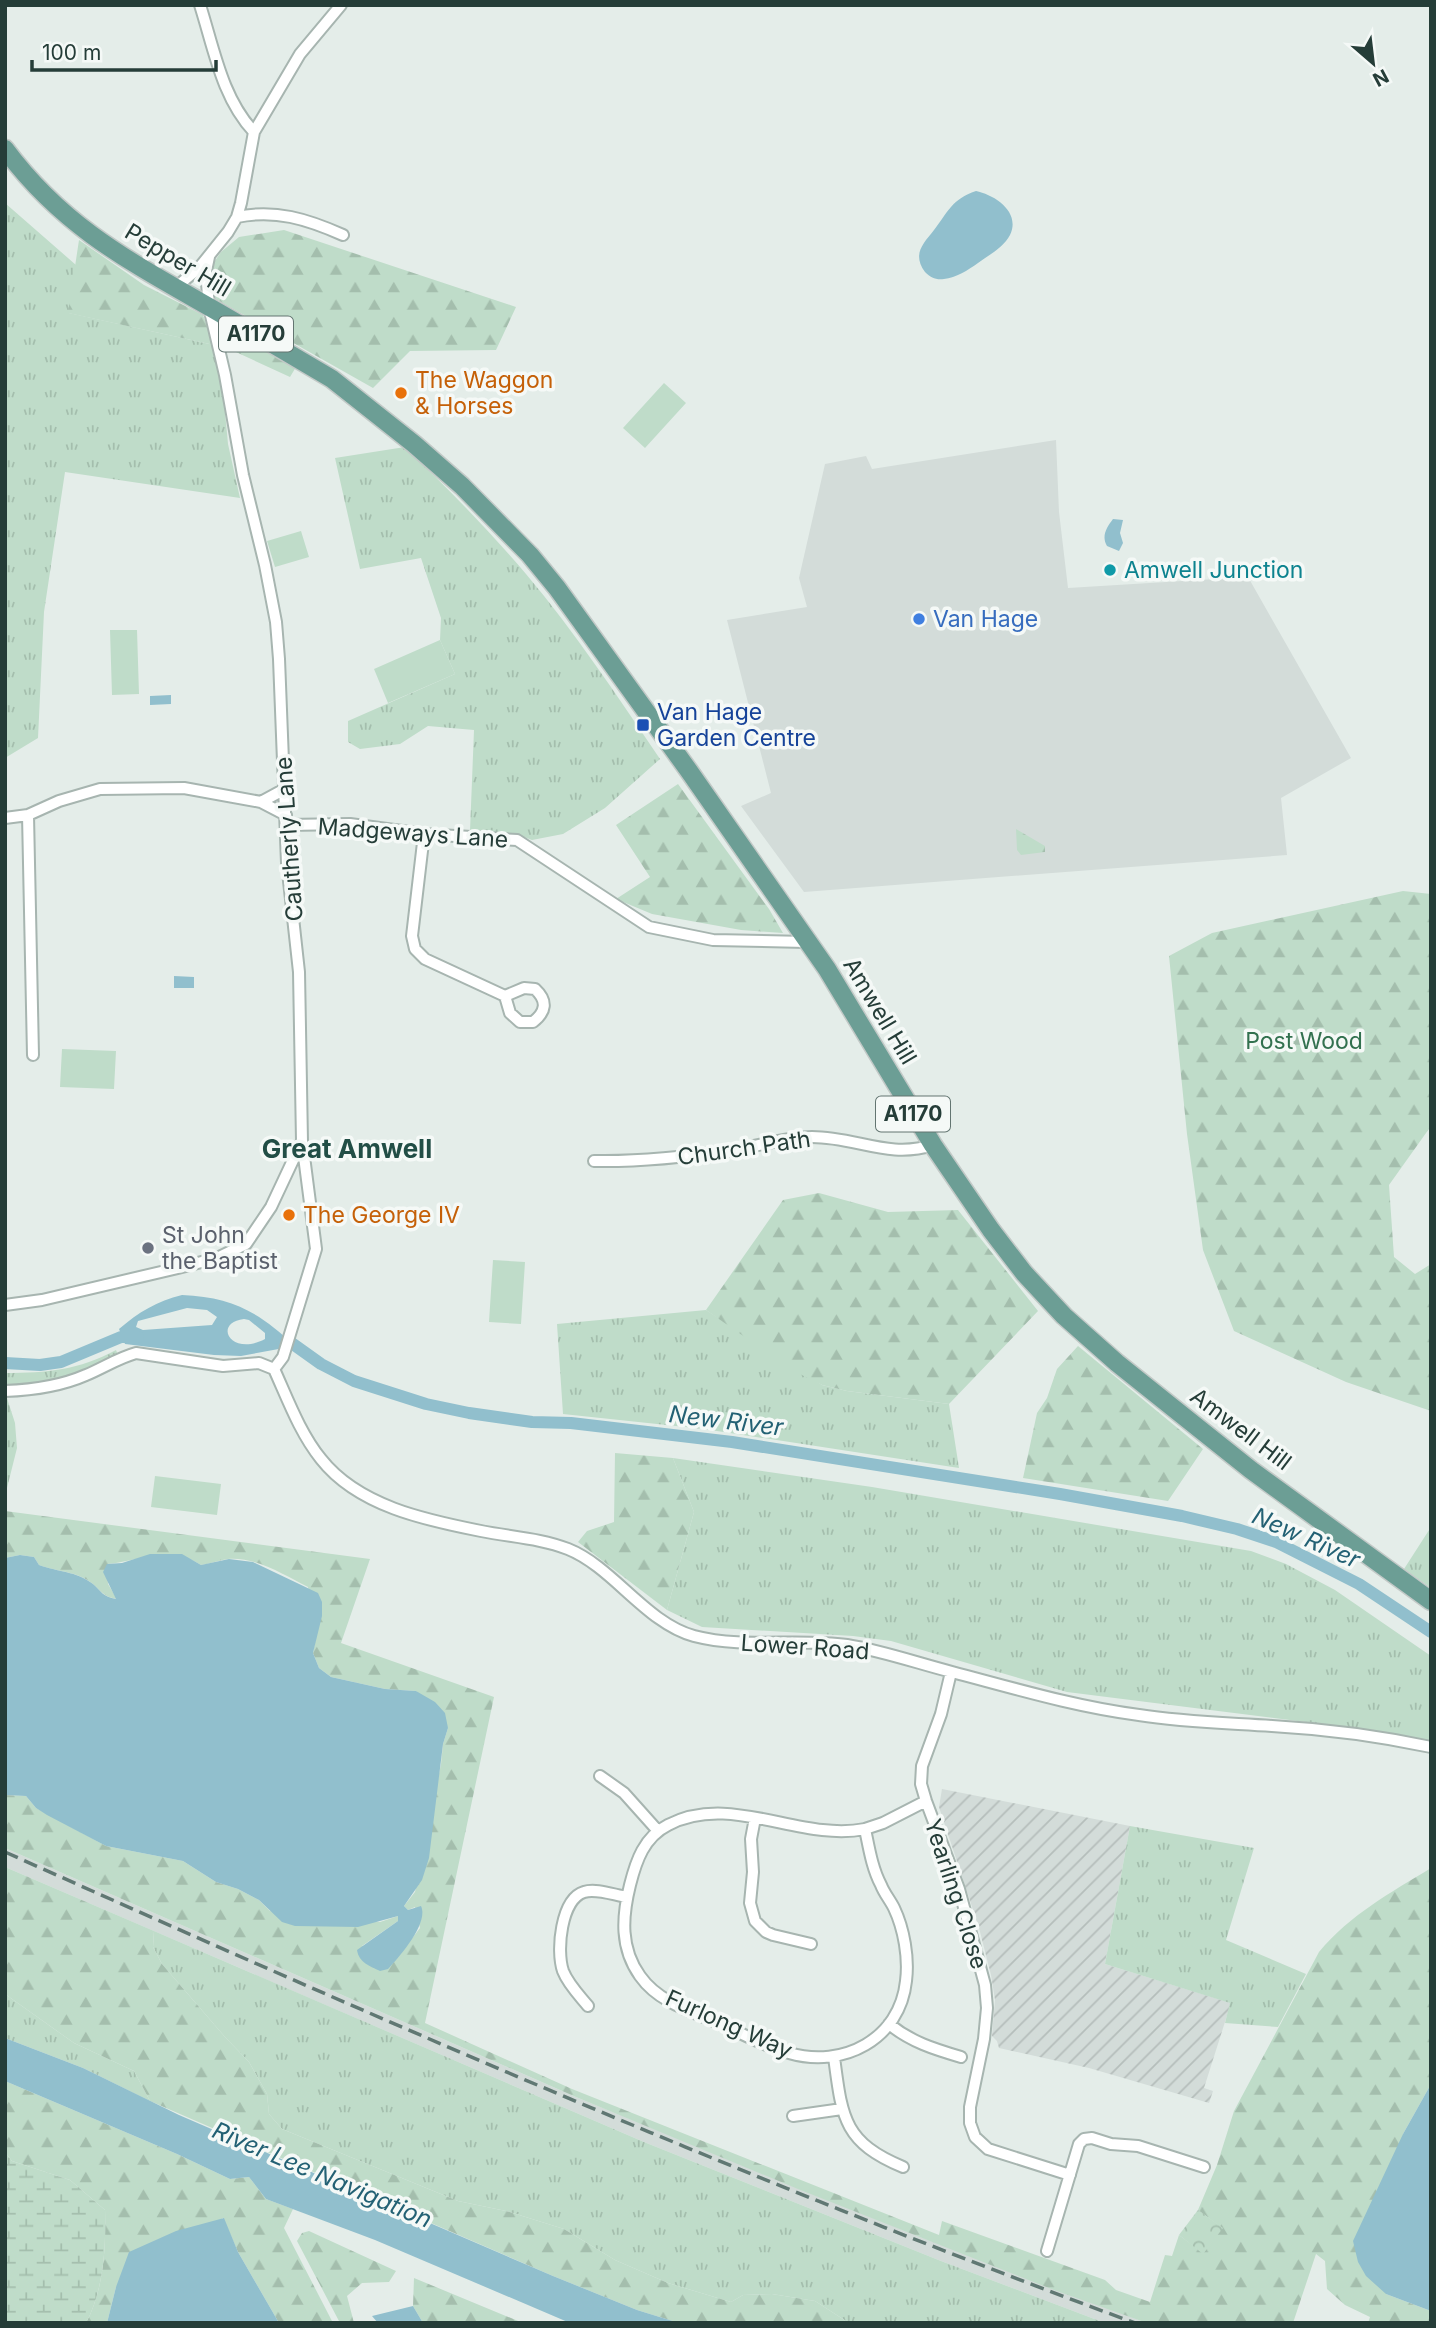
<svg xmlns="http://www.w3.org/2000/svg" width="1436" height="2328" font-family="Inter,sans-serif">
	<style>
		.built { fill: #d3dcd9 }
		.industrial { fill: url(#industrial-furrows) }
		.grass { fill: url(#grass-tufts) }
		.forest { fill: url(#forest-firs) }
		.wetland { fill: url(#wetland-marsh) }
		.park { fill: url(#park-crowns) }
		.pitch { fill: #bfdcc9 }
		.water { fill: #91bfcd; fill-rule: evenodd }
		.lines { fill: none; stroke-linecap: round; stroke-linejoin: round }
		.canal { stroke: #91bfcd; stroke-width: 12 }
		.minor-casing { stroke: #a7b5b0; stroke-width: 14 }
		.primary-casing { stroke: #c2c9c7; stroke-width: 21 }
		.minor { stroke: #fff; stroke-width: 10 }
		.primary { stroke: #6c9e95; stroke-width: 18 }
		.rail { stroke: #607873; stroke-width: 3.5; stroke-dasharray: 14 7; stroke-linecap: butt }
		.food-dot { fill: #e8710a; stroke: #f5f9f7; stroke-width: 2.5 }
		.culture-dot { fill: #0f9aa8; stroke: #f5f9f7; stroke-width: 2.5 }
		.shop-dot { fill: #3f7fe0; stroke: #f5f9f7; stroke-width: 2.5 }
		.transit-dot { fill: #1a4fb4; stroke: #f5f9f7; stroke-width: 2.5 }
		.worship-dot { fill: #6b7280; stroke: #f5f9f7; stroke-width: 2.5 }
		.labels { text-anchor: middle; stroke-width: 7; stroke-linejoin: round; paint-order: stroke }
		.shield { fill: #f5f9f7; stroke: #637571; stroke-width: 2 }
		.shield-label { font-size: 21px; font-weight: bold; fill: #253d38 }
		.street-label { font-size: 23px; fill: #253d38; stroke: #f5f9f7 }
		.food-label { font-size: 23px; fill: #c56008; stroke: #f5f9f7; text-anchor: start }
		.culture-label { font-size: 23px; fill: #0d838f; stroke: #f5f9f7; text-anchor: start }
		.shop-label { font-size: 23px; fill: #366cbe; stroke: #f5f9f7; text-anchor: start }
		.transit-label { font-size: 23px; fill: #164399; stroke: #f5f9f7; text-anchor: start }
		.park-label { font-size: 23px; fill: #32714f; stroke: #f5f9f7 }
		.worship-label { font-size: 23px; fill: #5b616d; stroke: #f5f9f7; text-anchor: start }
		.water-label { font-size: 24px; font-style: italic; fill: #236174; stroke: #f5f9f7 }
		.quarter-label { font-size: 26px; font-weight: bold; fill: #224e46; stroke: #f5f9f7 }
	</style>
	<defs>
		<pattern id="industrial-furrows" width="10" height="10" patternUnits="userSpaceOnUse" patternTransform="scale(1.75)"><rect width="10" height="10" fill="#d3dcd9"/><path d="M-1 1l2-2M0 10L10 0M9 11l2-2" fill="none" stroke="#b5bebb"/></pattern>
		<pattern id="grass-tufts" width="24" height="20" patternUnits="userSpaceOnUse" patternTransform="scale(1.75)"><rect width="24" height="20" fill="#bfdcc9"/><path d="M3 7l-1-3M5 7V3M7 7l1-3M15 17l-1-3M17 17v-4M19 17l1-3" fill="none" stroke="#a4bead"/></pattern>
		<pattern id="forest-firs" width="22" height="20" patternUnits="userSpaceOnUse" patternTransform="scale(1.75)"><rect width="22" height="20" fill="#bfdcc9"/><path d="M5 1l3.5 6h-7zM16 11l3.5 6h-7z" fill="#a4bead"/></pattern>
		<pattern id="wetland-marsh" width="20" height="14" patternUnits="userSpaceOnUse" patternTransform="scale(1.75)"><rect width="20" height="14" fill="#bfdcc9"/><path d="M1 5h8M5 5V1M11 12h8M15 12V8" fill="none" stroke="#a4bead"/></pattern>
		<pattern id="park-crowns" width="20" height="18" patternUnits="userSpaceOnUse" patternTransform="scale(1.75)"><rect width="20" height="18" fill="#bfdcc9"/><path d="M2 6a3 3 0 1 1 6 0M12 15a3 3 0 1 1 6 0" fill="none" stroke="#a4bead"/></pattern>
	</defs>
	<rect width="100%" height="100%" fill="#e4ede9"/>
	<path class="built" d="M 1056,440 L 1059,512 L 1068,588 L 1248,577 L 1351,758 L 1281,798 L 1287,855 L 804,892 L 741,806 L 771,793 L 727,620 L 807,607 L 799,578 L 825,464 L 866,456 L 872,469 Z
		M 5,1848 L 576,2097 L 918,2236 L 1147,2323 L 1105,2323 L 941,2261 L 644,2142 L 5,1867 Z"/>
	<path class="industrial" d="M 942,1789 L 1130,1826 L 1105,1964 L 1231,2003 L 1204,2088 L 1213,2091 L 1209,2103 L 1089,2068 L 999,2048 L 997,2041 L 992,2036 L 995,2000 L 991,1975 L 979,1928 L 939,1807 Z"/>
	<path class="grass" d="M 5,203 L 76,265 L 69,313 L 214,345 L 222,380 L 228,444 L 240,498 L 65,472 L 44,612 L 38,738 L 5,758 Z
		M 405,447 C 447,488 488,529 526,574 C 575,632 617,696 660,759 L 605,808 L 563,834 L 532,840 L 519,835 L 470,831 L 474,730 L 428,726 L 400,744 L 360,749 L 348,742 L 348,721 L 455,674 L 440,640 L 441,618 L 421,558 L 360,569 L 335,458 Z
		M 706,1310 L 822,1385 L 847,1391 L 949,1404 L 959,1468 L 704,1429 L 563,1414 L 557,1324 Z
		M 116,1350 L 118,1355 L 79,1374 L 38,1384 L 5,1387 L 5,1373 C 47,1373 79,1370 116,1350 Z
		M 5,1398 L 7,1398 L 15,1423 L 17,1448 L 5,1496 Z
		M 673,1458 L 872,1487 L 1251,1551 L 1286,1564 L 1335,1590 L 1431,1656 L 1431,1742 L 1361,1729 L 1067,1692 L 891,1641 L 853,1636 L 702,1627 L 667,1610 L 694,1512 Z
		M 1431,1527 L 1431,1588 L 1404,1569 Z
		M 1130,1826 L 1254,1848 L 1226,1940 L 1306,1974 L 1278,2027 L 1225,2023 L 1230,2003 L 1105,1964 Z
		M 154,1931 L 644,2142 L 941,2261 L 1105,2323 L 849,2323 L 815,2301 L 772,2294 L 743,2295 L 731,2302 L 668,2283 L 615,2260 L 564,2229 L 506,2211 L 458,2201 L 282,2129 L 269,2114 L 267,2094 L 249,2062 L 225,2037 L 162,1964 L 153,1947 Z
		M 5,1994 L 74,2043 L 134,2071 L 150,2101 L 83,2068 L 5,2038 Z"/>
	<path class="forest" d="M 284,230 L 516,307 L 496,350 L 410,351 L 373,388 L 212,297 L 210,268 L 221,252 L 239,237 Z
		M 79,240 L 144,285 L 203,315 L 214,345 L 68,313 Z
		M 227,327 L 296,367 L 290,377 L 225,347 L 221,328 Z
		M 678,784 L 769,909 L 783,933 L 741,930 L 652,914 L 616,899 L 650,877 L 616,825 Z
		M 1016,829 L 1045,846 L 1045,852 L 1021,855 L 1017,850 Z
		M 1403,891 L 1431,894 L 1431,1126 L 1389,1185 L 1394,1257 L 1415,1274 L 1431,1264 L 1431,1411 L 1346,1382 L 1234,1331 L 1203,1250 L 1187,1134 L 1169,956 L 1212,933 Z
		M 819,1193 L 888,1212 L 958,1210 L 1038,1311 L 949,1404 L 847,1391 L 822,1385 L 792,1370 L 706,1310 L 783,1200 Z
		M 1078,1346 L 1203,1449 L 1168,1501 L 1023,1478 L 1037,1413 L 1047,1398 L 1057,1369 Z
		M 615,1453 L 673,1458 L 694,1512 L 667,1610 L 578,1542 L 587,1531 L 614,1522 Z
		M 5,1511 L 370,1559 L 341,1643 L 494,1697 L 425,2023 L 572,2089 L 939,2235 L 942,2221 L 1105,2280 L 1116,2290 L 1150,2302 L 1165,2255 L 1172,2256 L 1179,2235 L 1203,2253 L 1222,2228 L 1198,2210 L 1217,2165 L 1234,2111 L 1319,1952 C 1351,1914 1390,1893 1431,1868 L 1431,2084 L 1403,2134 L 1386,2294 L 1431,2311 L 1431,2323 L 1368,2323 L 1370,2317 L 1345,2305 L 1327,2289 L 1325,2261 L 1316,2254 L 1293,2323 L 1147,2323 L 1054,2290 L 798,2189 L 576,2097 L 5,1848 L 5,1795 L 26,1796 L 36,1808 L 106,1846 L 183,1861 L 216,1882 L 238,1889 L 259,1900 L 270,1911 L 380,1922 L 398,1916 L 398,1921 L 362,1946 L 407,1945 L 420,1928 L 415,1907 L 408,1910 L 404,1906 L 415,1892 L 441,1764 L 443,1744 L 448,1728 L 416,1691 L 385,1689 L 331,1677 L 319,1668 L 313,1653 L 316,1637 L 308,1587 C 284,1575 257,1557 228,1559 C 219,1560 210,1564 201,1565 C 170,1544 140,1561 107,1564 L 108,1584 L 117,1599 C 104,1597 102,1592 93,1584 C 77,1571 58,1572 39,1565 L 34,1557 L 20,1555 L 5,1558 Z
		M 5,1867 L 154,1931 L 153,1947 L 162,1964 L 225,2037 L 249,2062 L 267,2094 L 269,2114 L 282,2129 L 458,2201 L 506,2211 L 564,2229 L 615,2260 L 668,2283 L 731,2302 L 743,2295 L 772,2294 L 815,2301 L 849,2323 L 679,2323 L 637,2310 L 553,2276 L 150,2101 L 134,2071 L 74,2043 L 5,1994 Z
		M 5,2081 L 177,2154 L 230,2179 L 249,2177 L 266,2199 L 293,2209 L 284,2228 L 333,2323 L 279,2323 L 238,2252 L 223,2218 L 116,2287 L 107,2323 L 86,2323 C 104,2289 106,2247 105,2210 L 70,2180 L 12,2161 L 5,2152 Z
		M 309,2231 L 396,2271 L 389,2282 L 362,2283 L 347,2296 L 354,2323 L 340,2323 L 297,2241 L 302,2233 Z
		M 414,2278 L 523,2323 L 423,2323 L 413,2306 Z"/>
	<path class="wetland" d="M 5,2152 L 12,2161 L 70,2180 L 105,2210 C 106,2247 104,2289 86,2323 L 5,2323 Z"/>
	<path class="park" d="M 1198,2210 L 1223,2228 L 1203,2254 L 1179,2235 Z"/>
	<path class="pitch" d="M 664,383 L 686,403 L 645,448 L 623,428 Z
		M 301,531 L 309,557 L 275,567 L 267,541 Z
		M 110,630 L 137,630 L 139,694 L 112,695 Z
		M 440,640 L 455,674 L 388,703 L 374,669 Z
		M 62,1049 L 116,1051 L 114,1089 L 60,1087 Z
		M 493,1260 L 525,1262 L 521,1324 L 489,1322 Z
		M 155,1476 L 221,1484 L 217,1515 L 151,1507 Z"/>
	<path class="water" d="M 976,191 C 995,195 1021,212 1010,235 C 1004,247 989,255 978,263 C 968,270 956,278 944,279 C 936,280 931,278 925,272 C 912,254 923,244 934,230 C 948,212 952,199 976,191 Z
		M 1113,519 L 1123,520 L 1120,533 L 1123,543 L 1119,551 L 1107,546 C 1101,536 1107,527 1113,519 Z
		M 171,695 L 171,704 L 150,705 L 150,696 Z
		M 174,976 L 194,977 L 194,988 L 174,988 Z
		M 182,1295 C 232,1297 259,1312 295,1346 L 241,1356 L 214,1355 L 125,1344 L 119,1329 C 139,1312 157,1301 182,1295 ZM 187,1308 L 207,1310 L 217,1317 L 212,1325 L 143,1330 L 136,1327 L 138,1321 ZM 244,1319 L 249,1320 L 265,1333 L 265,1339 C 231,1357 212,1323 244,1319 Z
		M 150,1554 L 182,1554 L 201,1565 L 229,1559 L 253,1562 L 318,1593 L 322,1602 L 322,1616 L 313,1653 L 319,1668 L 331,1677 L 385,1689 L 416,1691 L 435,1702 L 445,1713 L 448,1728 L 443,1744 L 429,1858 L 422,1880 L 404,1906 L 408,1910 L 421,1906 C 429,1923 400,1956 388,1969 L 380,1971 C 370,1966 359,1963 357,1950 L 398,1921 L 398,1916 L 358,1927 L 295,1926 L 282,1922 L 259,1900 L 238,1889 L 216,1882 L 183,1861 L 106,1846 L 47,1815 L 36,1808 L 26,1796 L 5,1795 L 5,1558 L 20,1555 L 34,1557 L 39,1565 C 58,1572 76,1571 93,1584 C 101,1591 103,1597 116,1599 L 103,1572 L 107,1564 L 122,1563 Z
		M 5,2038 L 83,2068 L 179,2115 L 553,2276 L 637,2310 L 679,2323 L 570,2323 L 375,2240 L 266,2199 L 249,2177 L 230,2179 L 177,2154 L 5,2081 Z
		M 1431,2084 L 1431,2311 L 1386,2294 L 1366,2276 L 1358,2262 L 1353,2241 L 1403,2134 Z
		M 224,2218 L 238,2252 L 279,2323 L 107,2323 L 116,2287 L 129,2252 L 176,2231 Z
		M 413,2306 L 423,2323 L 378,2323 L 372,2316 Z"/>
	<g class="lines">
		<path class="canal" d="M 282,1341 L 293,1344 L 321,1364 L 354,1381 L 426,1404 L 469,1413 L 532,1422 L 571,1423 L 732,1442 L 1060,1494 L 1182,1516 L 1237,1529 L 1276,1542 L 1359,1584 L 1431,1632
			M 5,1363 L 40,1365 L 61,1362 L 121,1337 L 138,1337"/>
		<g class="minor-casing">
			<path id="minor" d="M 200,5 C 214,49 222,98 254,132
				M 237,217 C 275,209 307,219 343,235
				M 209,257 L 206,271 L 209,307 L 225,375 L 243,475 L 265,565 L 276,622 L 279,659 L 287,863 L 299,972 L 302,1141 L 316,1249 L 283,1357 L 274,1369
				M 175,288 L 199,268 L 228,232 L 237,217 L 241,203 L 254,132 L 300,54 L 341,5
				M 261,802 L 285,789
				M 28,815 L 33,1055
				M 5,818 L 28,815 L 59,801 L 100,789 L 184,788 L 261,802 L 286,815
				M 286,825 L 350,824 L 424,834 L 517,840 L 649,927 L 713,940 L 806,942
				M 424,834 L 412,936 L 415,949 L 425,959 L 505,996 L 524,988 L 535,989 C 548,1001 546,1012 533,1022 L 520,1022 L 510,1013 L 505,996
				M 594,1161 C 641,1162 686,1157 733,1150 C 759,1146 785,1137 812,1137 C 857,1137 888,1159 933,1145
				M 5,1305 L 42,1300 L 178,1268 L 217,1258 L 246,1244 L 271,1207 L 302,1141
				M 274,1369 C 288,1400 300,1433 321,1459 C 358,1506 425,1520 481,1531 C 510,1537 540,1538 568,1549 C 613,1567 646,1623 694,1636 C 744,1649 796,1638 847,1645 C 883,1651 917,1663 952,1672 C 1013,1688 1076,1707 1139,1715 C 1183,1722 1228,1723 1272,1726 C 1325,1729 1379,1736 1431,1747
				M 5,1391 C 32,1390 61,1386 86,1375 C 103,1368 118,1358 136,1353 L 223,1366 L 259,1363 L 274,1369
				M 951,1672 L 941,1714 L 922,1766 L 921,1784 L 926,1801 L 959,1889 L 985,1985 L 987,2008 L 984,2039 L 970,2107 L 970,2123 L 975,2137 L 988,2149 L 1070,2175
				M 600,1776 L 624,1793 L 658,1831
				M 755,1818 L 751,1839 L 753,1872 L 750,1903 L 755,1921 L 766,1932 L 773,1935 L 811,1944
				M 865,1829 C 800,1842 731,1792 668,1825 C 644,1837 636,1861 630,1885 C 622,1917 620,1948 640,1976 C 659,2003 693,2012 721,2024 C 743,2034 766,2047 789,2053 C 843,2069 900,2039 906,1981 C 909,1958 904,1929 894,1908 C 890,1900 884,1893 881,1885 C 872,1868 869,1848 865,1829 L 883,1823 L 926,1801
				M 588,2006 C 579,1995 568,1984 563,1971 C 556,1951 561,1899 584,1892 C 596,1888 614,1895 627,1897
				M 889,2024 C 911,2042 934,2049 961,2057
				M 834,2057 C 842,2117 843,2142 903,2167
				M 793,2116 L 842,2109
				M 1047,2251 L 1079,2144 L 1084,2139 L 1092,2138 L 1111,2144 L 1138,2146 L 1204,2167"/>
		</g>
		<g class="primary-casing">
			<path id="primary" d="M 5,149 C 63,227 129,261 211,308 C 251,331 291,355 332,379 L 414,444 L 462,486 L 530,555 L 557,588 L 689,771 L 827,969 L 933,1145 L 991,1230 L 1024,1273 L 1064,1316 L 1117,1363 L 1172,1407 L 1251,1470 L 1431,1601"/>
		</g>
		<use href="#minor" class="minor"/>
		<use href="#primary" class="primary"/>
		<path class="rail" d="M 5,1852 C 378,2019 752,2182 1135,2323"/>
	</g>
	<g class="food-dot">
		<circle cx="401" cy="393" r="7"/>
		<circle cx="289" cy="1215" r="7"/>
	</g>
	<circle class="culture-dot" cx="1110" cy="570" r="7"/>
	<circle class="shop-dot" cx="919" cy="619" r="7"/>
	<rect class="transit-dot" x="636" y="718" width="14" height="14" rx="3.5"/>
	<circle class="worship-dot" cx="148" cy="1248" r="7"/>
	<g class="labels">
		<g class="shield">
			<rect x="219" y="316.5" width="74" height="35" rx="5"/>
			<rect x="876" y="1096.5" width="74" height="35" rx="5"/>
		</g>
		<g class="shield-label">
			<text x="256" y="341">A1170</text>
			<text x="913" y="1121">A1170</text>
		</g>
		<g class="street-label">
			<text transform="translate(178 260) rotate(31)" y="8">Pepper Hill</text>
			<text transform="translate(413 833) rotate(4)" y="8">Madgeways Lane</text>
			<text transform="translate(289 839) rotate(-94)" y="8">Cautherly Lane</text>
			<text transform="translate(880 1011) rotate(59)" y="8">Amwell Hill</text>
			<text transform="translate(744 1148) rotate(-8)" y="8">Church Path</text>
			<text transform="translate(1241 1429) rotate(37)" y="8">Amwell Hill</text>
			<text transform="translate(805 1647) rotate(4)" y="8">Lower Road</text>
			<text transform="translate(956 1894) rotate(72)" y="8">Yearling Close</text>
			<text transform="translate(729 2024) rotate(24)" y="8">Furlong Way</text>
		</g>
		<g class="food-label">
			<text x="415" y="388">The Waggon<tspan x="415" dy="26">&amp; Horses</tspan></text>
			<text x="303" y="1223">The George IV</text>
		</g>
		<g class="culture-label">
			<text x="1124" y="578">Amwell Junction</text>
		</g>
		<g class="shop-label">
			<text x="933" y="627">Van Hage</text>
		</g>
		<g class="transit-label">
			<text x="657" y="720">Van Hage<tspan x="657" dy="26">Garden Centre</tspan></text>
		</g>
		<g class="park-label">
			<text x="1304" y="1049">Post Wood</text>
		</g>
		<g class="worship-label">
			<text x="162" y="1243">St John<tspan x="162" dy="26">the Baptist</tspan></text>
		</g>
		<g class="water-label">
			<text transform="translate(726 1421) rotate(7)" y="8">New River</text>
			<text transform="translate(1306 1538) rotate(24)" y="8">New River</text>
			<text transform="translate(322 2175) rotate(23)" y="8">River Lee Navigation</text>
		</g>
		<g class="quarter-label">
			<text x="347" y="1158">Great Amwell</text>
		</g>
	</g>
	<rect width="1436" height="2328" fill="none" stroke="#253d38" stroke-width="14"/>
	<g transform="translate(1373 63) rotate(152)" stroke="#f5f9f7" stroke-width="5" paint-order="stroke">
	<path d="M0-5L12 26L0 18L-12 26Z" fill="#253d38"/>
	<text y="-10" font-size="19" font-weight="bold" text-anchor="middle" fill="#253d38">N</text>
	</g>
	<path d="M32 60v10h184v-10" fill="none" stroke="#253d38" stroke-width="3.5"/>
	<text x="42" y="60" font-size="21" fill="#253d38" stroke="#f5f9f7" stroke-width="5" paint-order="stroke">100 m</text>
</svg>
